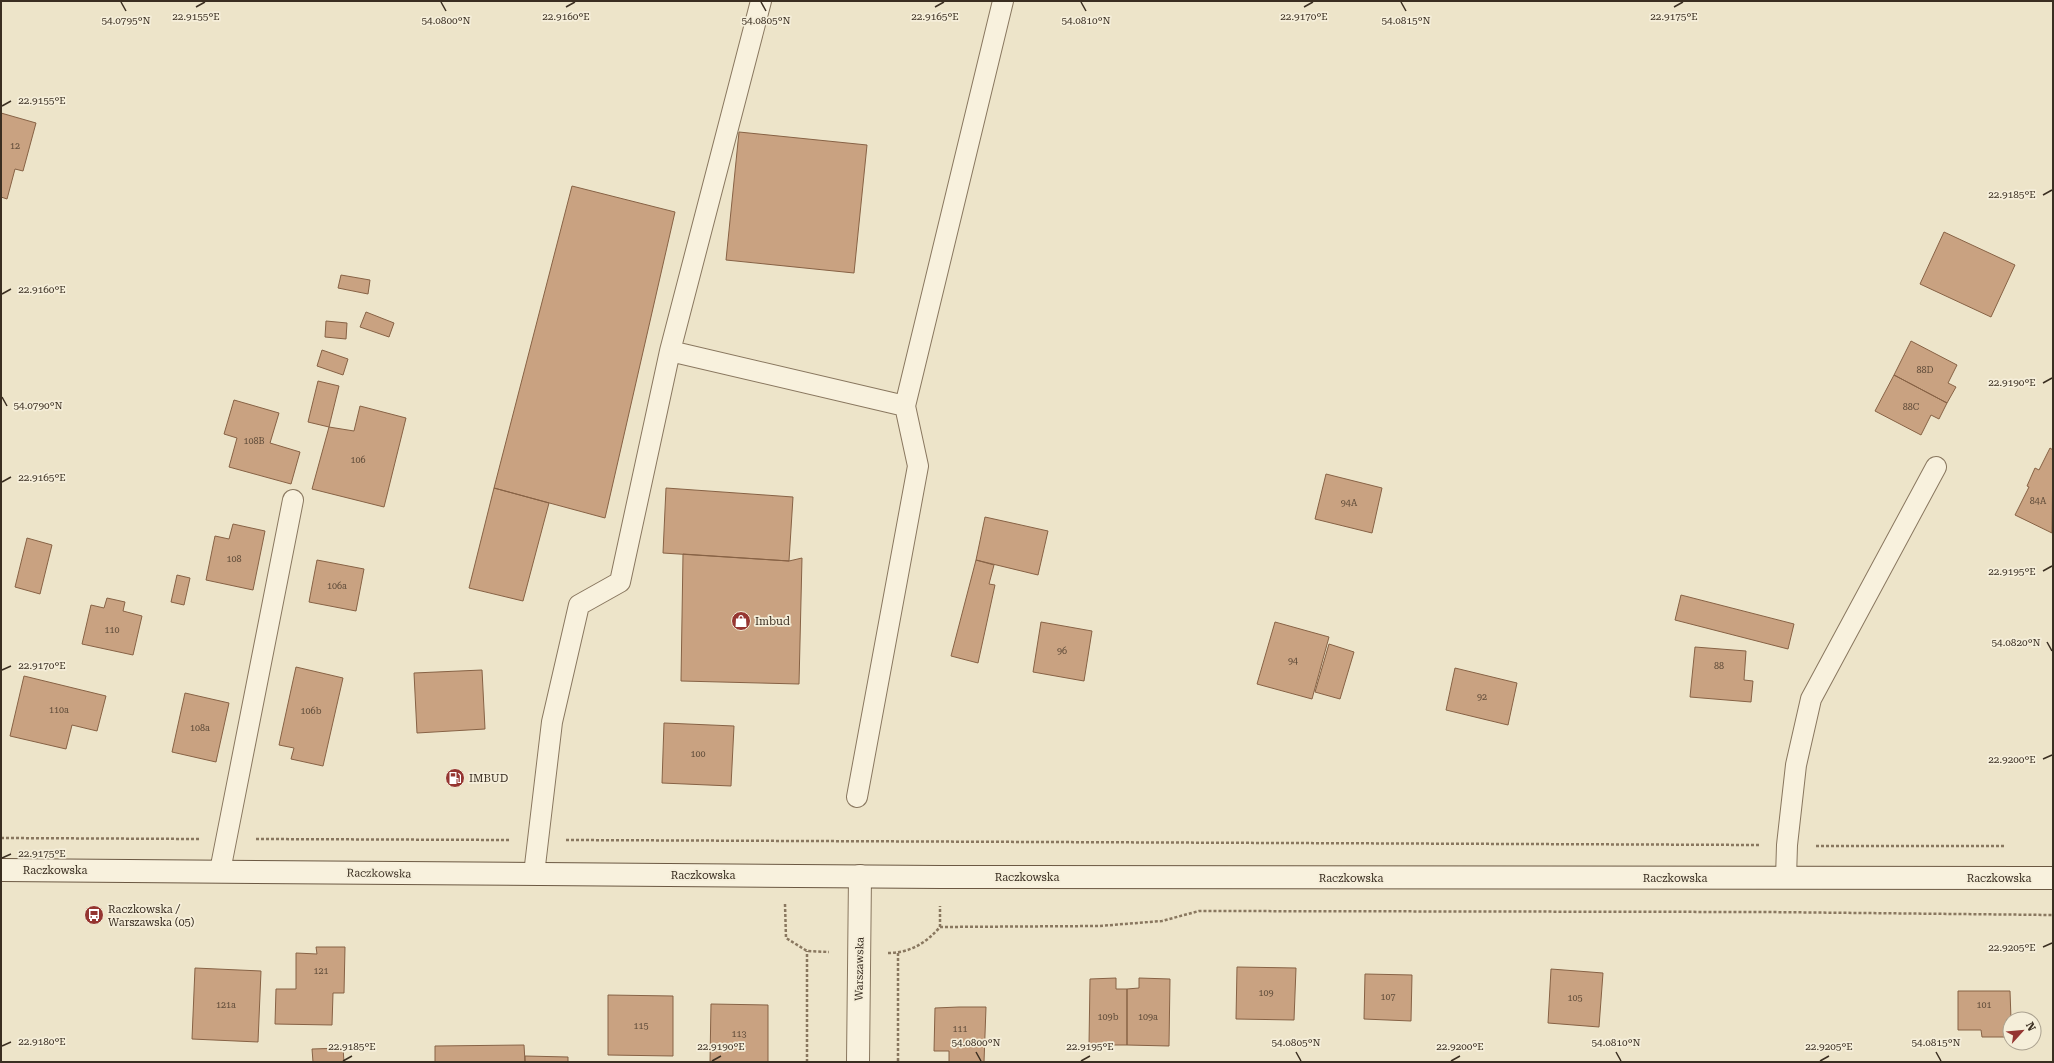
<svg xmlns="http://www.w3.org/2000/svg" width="2054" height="1063" font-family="'Roboto Serif',serif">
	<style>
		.building { fill: #c9a281; stroke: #876245 }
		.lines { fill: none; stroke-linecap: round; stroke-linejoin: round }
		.lane-casing { stroke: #89775f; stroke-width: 22 }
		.street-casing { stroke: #89775f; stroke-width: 24 }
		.secondary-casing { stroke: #6b5842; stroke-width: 24 }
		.path { stroke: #89775f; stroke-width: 2.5; stroke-dasharray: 3 2; stroke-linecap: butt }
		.lane { stroke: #f8f1dd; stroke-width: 20 }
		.street { stroke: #f8f1dd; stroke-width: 22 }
		.secondary { stroke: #f8f1dd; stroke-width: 22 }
		.ticks { fill: none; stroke: #3a2e21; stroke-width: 1.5 }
		.labels { text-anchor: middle; stroke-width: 3.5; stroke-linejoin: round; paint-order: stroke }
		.number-label { font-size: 9px; fill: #5e4b39 }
		.poi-label { font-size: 11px; fill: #3a2e21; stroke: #f5eed9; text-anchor: start }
		.street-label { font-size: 11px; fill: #3a2e21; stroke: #f5eed9 }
		.ticks-label { font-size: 10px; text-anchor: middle; fill: #3a2e21; stroke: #f5eed9; stroke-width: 3.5; stroke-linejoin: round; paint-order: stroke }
	</style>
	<rect width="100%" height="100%" fill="#ede4c9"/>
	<path class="building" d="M 1,113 L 36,123 L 23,171 L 15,169 L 7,199 L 1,197 Z
		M 739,132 L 867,145 L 854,273 L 726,260 Z
		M 572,186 L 675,212 L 605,518 L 494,488 Z
		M 1944,232 L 2015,265 L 1991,317 L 1920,284 Z
		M 341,275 L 370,280 L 368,294 L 338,288 Z
		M 366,312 L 394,323 L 389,337 L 360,327 Z
		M 326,321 L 347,323 L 346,339 L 325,337 Z
		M 1911,341 L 1957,365 L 1948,383 L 1956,387 L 1947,403 L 1894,375 Z
		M 322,350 L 348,359 L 343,375 L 317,366 Z
		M 1894,375 L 1947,403 L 1939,419 L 1931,415 L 1921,435 L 1875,411 Z
		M 318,381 L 339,386 L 329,427 L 308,422 Z
		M 234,400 L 279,413 L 270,443 L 300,452 L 291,484 L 229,467 L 237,438 L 224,434 Z
		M 360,406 L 406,418 L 384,507 L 312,489 L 329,427 L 354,431 Z
		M 2050,448 L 2053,450 L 2052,533 L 2015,515 L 2029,487 L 2027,486 L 2035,468 L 2039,470 Z
		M 1326,474 L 1382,488 L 1372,533 L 1315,519 Z
		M 494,488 L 549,503 L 523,601 L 469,588 Z
		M 666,488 L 793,497 L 789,561 L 663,553 Z
		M 985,517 L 1048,531 L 1038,575 L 976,560 Z
		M 233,524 L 265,531 L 253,590 L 206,580 L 215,536 L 229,539 Z
		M 27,538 L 52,545 L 40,594 L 15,587 Z
		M 683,554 L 789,561 L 802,558 L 799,684 L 681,681 Z
		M 317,560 L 364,569 L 356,611 L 309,602 Z
		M 976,560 L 994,565 L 989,584 L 995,585 L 978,663 L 951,656 Z
		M 177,575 L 190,578 L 184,605 L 171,602 Z
		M 1681,595 L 1794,624 L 1788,649 L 1675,620 Z
		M 107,598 L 125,602 L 123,611 L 142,616 L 133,655 L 82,644 L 91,605 L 104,608 Z
		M 1041,622 L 1092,631 L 1084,681 L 1033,672 Z
		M 1275,622 L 1329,637 L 1312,699 L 1257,684 Z
		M 1329,644 L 1354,652 L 1340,699 L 1315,692 Z
		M 1695,647 L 1746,651 L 1744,680 L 1753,681 L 1751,702 L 1690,697 Z
		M 296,667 L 343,678 L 323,766 L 291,759 L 294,748 L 279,745 Z
		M 1455,668 L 1517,683 L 1508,725 L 1446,710 Z
		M 482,670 L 485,729 L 417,733 L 414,673 Z
		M 24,676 L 106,696 L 97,731 L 72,725 L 66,749 L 10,736 Z
		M 185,693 L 229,703 L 216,762 L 172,752 Z
		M 664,723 L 734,726 L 731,786 L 662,783 Z
		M 316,947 L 345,947 L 344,993 L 333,993 L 332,1025 L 275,1024 L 276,989 L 296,989 L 296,953 L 317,954 Z
		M 1237,967 L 1296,968 L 1294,1020 L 1236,1019 Z
		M 195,968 L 261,971 L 258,1042 L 192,1039 Z
		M 1551,969 L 1603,973 L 1599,1027 L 1548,1023 Z
		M 1365,974 L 1412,975 L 1411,1021 L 1364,1019 Z
		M 1116,978 L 1116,989 L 1127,989 L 1127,1045 L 1089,1045 L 1090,979 Z
		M 1139,978 L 1170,979 L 1169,1046 L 1127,1045 L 1127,989 L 1139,988 Z
		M 1958,991 L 2010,991 L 2011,1019 L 2007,1019 L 2006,1037 L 1982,1037 L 1981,1030 L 1958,1030 Z
		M 608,995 L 673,996 L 673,1056 L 608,1055 Z
		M 711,1004 L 768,1005 L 768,1062 L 710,1062 Z
		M 959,1007 L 986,1007 L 984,1062 L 949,1062 L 949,1051 L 934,1051 L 935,1008 Z
		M 524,1045 L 525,1062 L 435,1062 L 435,1046 Z
		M 343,1048 L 344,1062 L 313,1062 L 312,1049 Z
		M 525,1056 L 568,1057 L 568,1062 L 525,1062 Z"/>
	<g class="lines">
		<g class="lane-casing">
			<path id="lane" d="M 670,351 L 761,1
				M 857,797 L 918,466 L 905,406
				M 220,871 L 293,500
				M 534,874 L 552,722 L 579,605 L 620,582 L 670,351 L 905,406 L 1003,1
				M 1786,878 L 1787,845 L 1796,765 L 1811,699 L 1936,467"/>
		</g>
		<g class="street-casing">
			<path id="street" d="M 858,1062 L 860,876"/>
		</g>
		<g class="secondary-casing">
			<path id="secondary" d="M 1,870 L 941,877 L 2053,878"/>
		</g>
		<path class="path" d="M 1,838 L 199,839
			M 256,839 L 511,840
			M 566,840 L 1759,845
			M 1816,846 L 2005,846
			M 785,904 L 786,938 L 807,951 L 829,952
			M 940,927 L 1099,926 L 1162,921 L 1199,911 L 1766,912 L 2053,915
			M 888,953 C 910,953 926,943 940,927 L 940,906
			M 898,953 L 898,1062
			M 807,1062 L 807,951"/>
		<use href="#lane" class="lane"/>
		<use href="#street" class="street"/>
		<use href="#secondary" class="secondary"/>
	</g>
	<path class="ticks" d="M 121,2 L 126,11M 441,2 L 446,11M 761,2 L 766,11M 1081,2 L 1086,11M 1401,2 L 1406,11M 196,7 L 205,2M 566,7 L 575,2M 935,7 L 944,2M 1304,7 L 1313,2M 1674,7 L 1683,2M 2,106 L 11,101M 2043,195 L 2052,190M 2,294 L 11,289M 2043,383 L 2052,378M 2,397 L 7,406M 2,482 L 11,477M 2043,571 L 2052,566M 2047,642 L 2052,651M 2,670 L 11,666M 2043,759 L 2052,755M 2,858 L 11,854M 2043,947 L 2052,943M 2,1046 L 11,1042M 976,1052 L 981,1061M 1296,1052 L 1301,1061M 1616,1052 L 1621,1061M 1936,1052 L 1941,1061M 343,1061 L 352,1056M 712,1061 L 721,1056M 1081,1061 L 1090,1056M 1451,1061 L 1460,1056M 1820,1061 L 1829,1056"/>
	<defs>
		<g id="shop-disc" transform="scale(1)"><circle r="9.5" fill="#953531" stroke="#f5eed9"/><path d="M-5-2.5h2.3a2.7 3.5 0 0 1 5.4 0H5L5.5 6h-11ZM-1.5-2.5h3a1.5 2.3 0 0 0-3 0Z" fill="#fff"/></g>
		<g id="fuel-disc" transform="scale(1)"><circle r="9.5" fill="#953531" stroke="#f5eed9"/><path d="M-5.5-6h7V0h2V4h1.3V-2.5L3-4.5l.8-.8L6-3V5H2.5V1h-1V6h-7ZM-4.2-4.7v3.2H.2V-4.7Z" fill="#fff"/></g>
		<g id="bus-disc" transform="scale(1)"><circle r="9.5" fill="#953531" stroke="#f5eed9"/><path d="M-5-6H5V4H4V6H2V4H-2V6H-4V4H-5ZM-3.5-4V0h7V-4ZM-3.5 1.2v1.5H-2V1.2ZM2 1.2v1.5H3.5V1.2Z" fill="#fff"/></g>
	</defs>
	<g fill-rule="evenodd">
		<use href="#shop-disc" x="741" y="621"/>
		<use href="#fuel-disc" x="455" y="778"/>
		<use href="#bus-disc" x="94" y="915"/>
	</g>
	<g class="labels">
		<g class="number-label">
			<text x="15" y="149">12</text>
			<text x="1925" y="373">88D</text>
			<text x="1911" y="410">88C</text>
			<text x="254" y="444">108B</text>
			<text x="358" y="463">106</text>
			<text x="2038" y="504">84A</text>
			<text x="1349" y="506">94A</text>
			<text x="234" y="562">108</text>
			<text x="337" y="589">106a</text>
			<text x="112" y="633">110</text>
			<text x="1062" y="654">96</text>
			<text x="1293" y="664">94</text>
			<text x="1719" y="669">88</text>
			<text x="1482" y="700">92</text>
			<text x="59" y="713">110a</text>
			<text x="311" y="714">106b</text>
			<text x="200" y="731">108a</text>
			<text x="698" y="757">100</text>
			<text x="321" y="974">121</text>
			<text x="1266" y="996">109</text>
			<text x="1388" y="1000">107</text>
			<text x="1575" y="1001">105</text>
			<text x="226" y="1008">121a</text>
			<text x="1984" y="1008">101</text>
			<text x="1108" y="1020">109b</text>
			<text x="1148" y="1020">109a</text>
			<text x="641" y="1029">115</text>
			<text x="960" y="1032">111</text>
			<text x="739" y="1037">113</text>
		</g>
		<g class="poi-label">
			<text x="755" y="625">Imbud</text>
			<text x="469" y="782">IMBUD</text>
			<text x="108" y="913">Raczkowska /<tspan x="108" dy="13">Warszawska (05)</tspan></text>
		</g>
		<g class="street-label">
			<text x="55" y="874">Raczkowska</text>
			<text transform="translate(379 873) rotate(1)" y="4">Raczkowska</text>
			<text x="703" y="879">Raczkowska</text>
			<text x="1027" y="881">Raczkowska</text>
			<text x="1351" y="882">Raczkowska</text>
			<text x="1675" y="882">Raczkowska</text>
			<text x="1999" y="882">Raczkowska</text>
			<text transform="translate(859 969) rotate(-89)" y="4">Warszawska</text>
		</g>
	</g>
	<g class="ticks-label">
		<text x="196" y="20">22.9155°E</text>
		<text x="566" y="20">22.9160°E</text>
		<text x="935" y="20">22.9165°E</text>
		<text x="1304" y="20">22.9170°E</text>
		<text x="1674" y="20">22.9175°E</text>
		<text x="126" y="24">54.0795°N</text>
		<text x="446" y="24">54.0800°N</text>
		<text x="766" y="24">54.0805°N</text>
		<text x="1086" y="24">54.0810°N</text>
		<text x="1406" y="24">54.0815°N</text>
		<text x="42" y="104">22.9155°E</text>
		<text x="2012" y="198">22.9185°E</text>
		<text x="42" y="293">22.9160°E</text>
		<text x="2012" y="386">22.9190°E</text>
		<text x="38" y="409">54.0790°N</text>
		<text x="42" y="481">22.9165°E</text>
		<text x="2012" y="575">22.9195°E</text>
		<text x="2016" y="646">54.0820°N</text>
		<text x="42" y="669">22.9170°E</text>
		<text x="2012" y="763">22.9200°E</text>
		<text x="42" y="857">22.9175°E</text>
		<text x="2012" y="951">22.9205°E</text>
		<text x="42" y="1045">22.9180°E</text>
		<text x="976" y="1046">54.0800°N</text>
		<text x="1296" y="1046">54.0805°N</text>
		<text x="1616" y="1046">54.0810°N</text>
		<text x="1936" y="1046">54.0815°N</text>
		<text x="352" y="1050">22.9185°E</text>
		<text x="721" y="1050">22.9190°E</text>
		<text x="1090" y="1050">22.9195°E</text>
		<text x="1460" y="1050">22.9200°E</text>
		<text x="1829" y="1050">22.9205°E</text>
	</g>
	<rect width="2054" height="1063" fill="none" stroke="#3a2e21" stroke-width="4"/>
	<g transform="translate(2022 1031) rotate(63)"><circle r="19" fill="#f5eed9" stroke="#aaa18f"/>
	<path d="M0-3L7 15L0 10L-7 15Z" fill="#953531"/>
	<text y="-6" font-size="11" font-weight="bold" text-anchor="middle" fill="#3a2e21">N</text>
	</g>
</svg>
